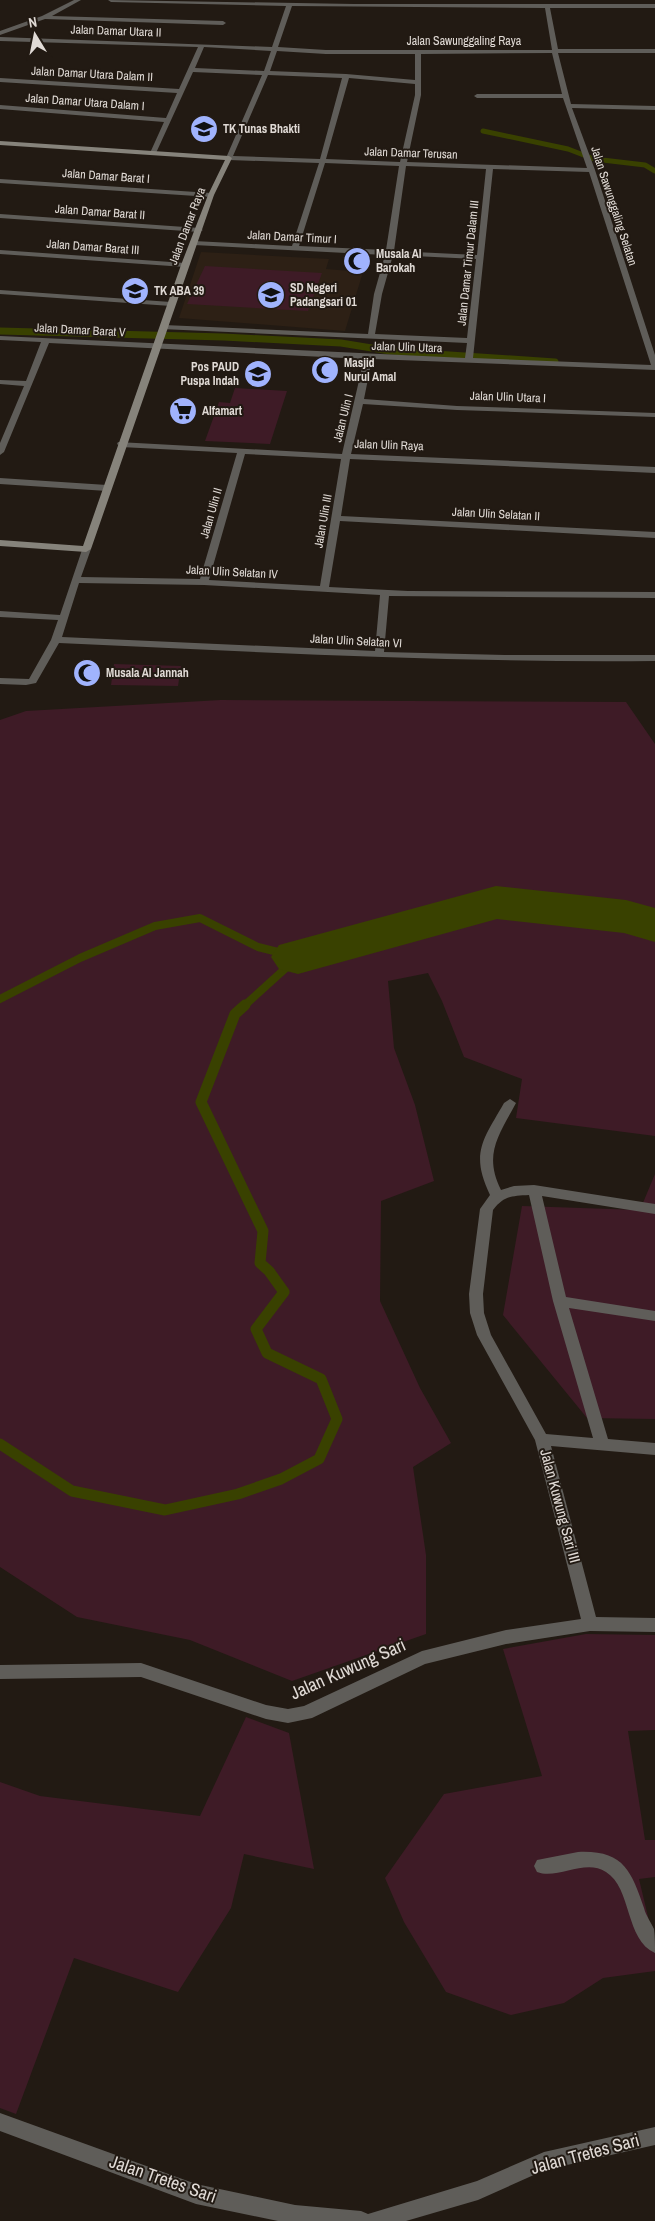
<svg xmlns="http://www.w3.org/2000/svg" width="655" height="2221" font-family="'Archivo Narrow',sans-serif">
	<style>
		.built { fill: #2d2015 }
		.green { fill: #3e1b26 }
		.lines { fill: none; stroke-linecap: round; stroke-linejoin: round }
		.stream-far3 { stroke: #394100; stroke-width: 5 }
		.stream-far2 { stroke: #394100; stroke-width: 7 }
		.stream-far1 { stroke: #394100; stroke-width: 8 }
		.stream { stroke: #394100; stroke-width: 11 }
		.river { fill: #394100; fill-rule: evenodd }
		.street { fill: #5f5d59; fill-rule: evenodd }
		.secondary { fill: #86837b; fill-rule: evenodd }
		.labels { text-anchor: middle; stroke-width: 4; stroke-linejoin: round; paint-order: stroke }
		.far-street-label { font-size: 12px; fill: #e0dad5; stroke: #221a13 }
		.far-poi-label { font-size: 12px; font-weight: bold; fill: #e0dad5; stroke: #221a13; text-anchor: start }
		.street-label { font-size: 15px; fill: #e0dad5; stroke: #221a13 }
		.near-street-label { font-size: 18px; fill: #e0dad5; stroke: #221a13 }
	</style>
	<rect width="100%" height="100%" fill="#221a13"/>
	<path class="built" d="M 201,252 L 329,259 L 326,269 L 363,272 L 345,331 L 179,318 Z"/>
	<path class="green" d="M 205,266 L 322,273 L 308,311 L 187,304 Z
		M 235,388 L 287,391 L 270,444 L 205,441 L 219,402 L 230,403 Z
		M 114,664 L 181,666 L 178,686 L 111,685 Z
		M 221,700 L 626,702 L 655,744 L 655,1136 L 516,1118 L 522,1079 L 464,1057 L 442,1001 L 428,973 L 388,981 L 394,1048 L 415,1105 L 434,1181 L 381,1201 L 380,1301 L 420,1388 L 451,1443 L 413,1467 L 426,1555 L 426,1634 L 292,1681 L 190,1640 L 77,1617 L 0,1567 L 0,720 L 26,711 Z
		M 655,1174 L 655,1419 L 587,1418 L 503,1315 L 522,1206 L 640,1210 Z
		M 586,1634 L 655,1635 L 655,1730 L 628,1731 L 645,1840 L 655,1840 L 655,1877 L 639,1879 L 655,1946 L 655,1971 L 603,1978 L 564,2003 L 511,2015 L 446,1992 L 404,1922 L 385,1878 L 444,1794 L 542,1776 L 503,1649 Z
		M 246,1717 L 289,1733 L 314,1869 L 244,1854 L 231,1908 L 178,1992 L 74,1958 L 16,2114 L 0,2108 L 0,1782 L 40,1796 L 200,1816 Z"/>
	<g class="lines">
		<path class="stream-far3" d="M 483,131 L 568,149 L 594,159 L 645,165 L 655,171"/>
		<path class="stream-far2" d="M 0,331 L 224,337 L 341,343 L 390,351 L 555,362"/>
		<path class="stream-far1" d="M 0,999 L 80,958 L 155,926 L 200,918 L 258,947 L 298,957
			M 244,1006 L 298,957"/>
		<path class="stream" d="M 0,1444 L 72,1491 L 165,1510 L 238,1494 L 281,1479 L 319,1459 L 337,1419 L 321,1379 L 267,1353 L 256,1329 L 284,1292 L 269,1271 L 260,1263 L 263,1231 L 201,1102 L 235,1014 L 245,1005"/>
		<path class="river" d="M 496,886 L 626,900 L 655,908 L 655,942 L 624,933 L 497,919 L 298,974 L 279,969 L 271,957 L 279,945 Z"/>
		<path class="street" d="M 74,0 L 81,0 L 52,16 L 223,21 L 226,23 L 223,25 L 45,19 L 0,35 L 0,31 L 42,16 Z
			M 108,0 L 354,4 L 655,4 L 655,8 L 550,8 L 558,49 L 655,49 L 655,53 L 558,53 L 571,104 L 655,106 L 655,110 L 572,108 L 595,170 L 655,355 L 655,370 L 372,359 L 364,399 L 457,406 L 655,413 L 655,417 L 457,410 L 363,404 L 351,454 L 655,467 L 655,473 L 350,459 L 341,516 L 655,532 L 655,538 L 340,521 L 329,587 L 408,591 L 655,592 L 655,598 L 389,596 L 384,652 L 505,655 L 655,655 L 655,661 C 456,663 258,652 59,643 L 36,683 L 26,685 L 0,684 L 0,678 L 29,679 L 51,640 L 58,620 L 0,617 L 0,611 L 60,615 L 83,547 L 91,549 L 81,577 L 200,579 L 237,453 L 121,447 L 117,444 L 118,442 L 342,454 L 364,359 L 49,343 L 4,452 L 0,455 L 0,443 L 24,386 L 0,384 L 0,380 L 26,381 L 41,342 L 0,340 L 0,336 L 465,358 L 467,343 L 161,329 L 160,327 L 164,325 L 368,334 L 374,294 L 385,255 L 194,245 L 190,243 L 194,241 L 292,246 L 319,163 L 229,160 L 226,158 L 262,75 L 193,72 L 156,153 L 153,155 L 150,153 L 164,122 L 0,109 L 0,105 L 166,118 L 177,93 L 0,82 L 0,78 L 179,89 L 198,47 L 0,41 L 0,37 L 272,47 L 286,6 L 111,2 ZM 292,6 L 545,8 L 552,50 L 326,50 L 278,47 ZM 204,47 L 271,51 L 264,71 L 195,68 ZM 277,51 L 326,54 L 415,54 L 415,80 L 346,74 L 270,71 ZM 552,53 L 562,94 L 477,94 L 474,96 L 477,98 L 563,98 L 587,168 L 407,162 L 421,95 L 421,54 ZM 268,75 L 342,78 L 320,159 L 233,156 ZM 349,78 L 415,84 L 415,95 L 400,162 L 326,159 ZM 325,163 L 399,166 L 386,250 L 299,246 ZM 406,166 L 486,169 L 477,255 L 394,251 ZM 493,169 L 589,172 L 651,365 L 473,358 ZM 393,255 L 476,259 L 467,338 L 375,334 L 382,294 ZM 245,454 L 341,459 L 320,586 L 209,580 ZM 79,583 L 204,585 L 380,595 L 375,651 L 62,637 Z
			M 0,179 L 211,193 L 214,195 L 211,197 L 0,183 Z
			M 0,214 L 199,228 L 203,230 L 199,232 L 0,218 Z
			M 0,250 L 185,263 L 189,265 L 185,267 L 0,254 Z
			M 0,290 L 171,302 L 175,304 L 171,306 L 0,294 Z
			M 0,478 L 107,485 L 111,488 L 107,491 L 0,484 Z
			M 510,1099 L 516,1103 C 499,1135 483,1154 501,1190 L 514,1186 L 534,1185 L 655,1204 L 655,1214 L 542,1196 L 566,1297 L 655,1311 L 655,1321 L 569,1308 L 608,1439 L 655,1443 L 655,1455 L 551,1446 L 596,1617 L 655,1618 L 655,1632 L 590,1631 L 506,1644 L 425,1664 L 312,1718 L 288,1723 L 266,1719 L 141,1677 L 0,1679 L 0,1665 L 141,1663 L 266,1705 L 288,1709 L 304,1706 L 422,1651 L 506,1630 L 581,1619 L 535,1440 L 477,1335 L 470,1313 L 469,1294 L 480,1209 L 490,1195 C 470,1153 483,1140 504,1103 ZM 529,1195 L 553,1301 L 593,1438 L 546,1434 L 491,1335 L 484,1313 L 483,1294 L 493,1210 C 504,1196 511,1196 529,1195 Z
			M 578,1852 C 623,1850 631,1870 644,1908 C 646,1916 651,1922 654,1929 C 655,1936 655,1946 655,1953 C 625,1940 632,1888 606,1872 C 585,1858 558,1880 537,1872 L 534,1866 L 537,1860 Z
			M 0,2113 L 196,2184 L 295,2205 L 361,2211 L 368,2214 L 477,2181 L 544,2152 L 655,2127 L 655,2145 L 545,2170 L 478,2200 L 406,2221 L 278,2221 L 196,2204 L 0,2131 Z"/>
		<path class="secondary" d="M 0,141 L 229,156 L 232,158 L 214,195 L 91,549 L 86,552 L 0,546 L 0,540 L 83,546 L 181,265 L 208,195 L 225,160 L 0,145 Z"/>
	</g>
	<defs>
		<g id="school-disc" transform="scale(1.4375)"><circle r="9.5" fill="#a0b3fd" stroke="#221a13"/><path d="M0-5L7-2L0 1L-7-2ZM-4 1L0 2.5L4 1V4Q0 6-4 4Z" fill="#111"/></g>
		<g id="mosque-disc" transform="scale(1.4375)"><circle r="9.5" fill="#a0b3fd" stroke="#221a13"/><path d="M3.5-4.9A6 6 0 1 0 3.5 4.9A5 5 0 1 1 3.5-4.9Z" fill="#111"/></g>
		<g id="supermarket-disc" transform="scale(1.4375)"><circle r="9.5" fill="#a0b3fd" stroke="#221a13"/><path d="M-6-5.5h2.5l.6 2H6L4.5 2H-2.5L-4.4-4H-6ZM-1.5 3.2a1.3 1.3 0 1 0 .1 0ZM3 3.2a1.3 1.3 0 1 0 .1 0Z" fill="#111"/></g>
	</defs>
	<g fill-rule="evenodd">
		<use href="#school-disc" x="204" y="129"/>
		<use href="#mosque-disc" x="357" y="261"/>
		<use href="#school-disc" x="135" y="291"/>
		<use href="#school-disc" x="271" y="295"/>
		<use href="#mosque-disc" x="325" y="370"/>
		<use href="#school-disc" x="258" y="374"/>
		<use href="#supermarket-disc" x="183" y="411"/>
		<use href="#mosque-disc" x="87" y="673"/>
	</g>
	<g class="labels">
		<g class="far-street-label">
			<text transform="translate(116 31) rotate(2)" y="4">Jalan Damar Utara II</text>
			<text x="464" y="45">Jalan Sawunggaling Raya</text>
			<text transform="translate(92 74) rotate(3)" y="4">Jalan Damar Utara Dalam II</text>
			<text transform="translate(85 102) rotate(4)" y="4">Jalan Damar Utara Dalam I</text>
			<text transform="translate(411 153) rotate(2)" y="4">Jalan Damar Terusan</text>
			<text transform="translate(106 176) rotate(4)" y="4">Jalan Damar Barat I</text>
			<text transform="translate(614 206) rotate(72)" y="4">Jalan Sawunggaling Selatan</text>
			<text transform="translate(100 212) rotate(4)" y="4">Jalan Damar Barat II</text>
			<text transform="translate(187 226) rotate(-69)" y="4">Jalan Damar Raya</text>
			<text transform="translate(292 237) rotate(3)" y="4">Jalan Damar Timur I</text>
			<text transform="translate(93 247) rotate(4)" y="4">Jalan Damar Barat III</text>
			<text transform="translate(468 263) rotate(-84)" y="4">Jalan Damar Timur Dalam III</text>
			<text transform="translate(80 330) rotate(3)" y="4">Jalan Damar Barat V</text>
			<text transform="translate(407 347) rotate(2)" y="4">Jalan Ulin Utara</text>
			<text transform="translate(508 397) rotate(2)" y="4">Jalan Ulin Utara I</text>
			<text transform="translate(343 418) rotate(-76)" y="4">Jalan Ulin I</text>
			<text transform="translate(389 445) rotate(2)" y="4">Jalan Ulin Raya</text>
			<text transform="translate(211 513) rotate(-74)" y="4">Jalan Ulin II</text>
			<text transform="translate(496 514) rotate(3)" y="4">Jalan Ulin Selatan II</text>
			<text transform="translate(323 521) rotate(-80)" y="4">Jalan Ulin III</text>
			<text transform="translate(232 572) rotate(3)" y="4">Jalan Ulin Selatan IV</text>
			<text transform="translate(356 641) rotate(3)" y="4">Jalan Ulin Selatan VI</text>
		</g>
		<g class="far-poi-label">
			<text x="223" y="133">TK Tunas Bhakti</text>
			<text x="376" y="258">Musala Al<tspan x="376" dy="14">Barokah</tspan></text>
			<text x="290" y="292">SD Negeri<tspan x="290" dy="14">Padangsari 01</tspan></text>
			<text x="154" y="295">TK ABA 39</text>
			<text x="344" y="367">Masjid<tspan x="344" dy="14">Nurul Amal</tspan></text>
			<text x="239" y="371" text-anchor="end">Pos PAUD<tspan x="239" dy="14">Puspa Indah</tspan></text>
			<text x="202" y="415">Alfamart</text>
			<text x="106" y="677">Musala Al Jannah</text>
		</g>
		<g class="street-label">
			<text transform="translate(560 1506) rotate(75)" y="5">Jalan Kuwung Sari III</text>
		</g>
		<g class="near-street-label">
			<text transform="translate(348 1669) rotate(-24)" y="6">Jalan Kuwung Sari</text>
			<text transform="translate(585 2154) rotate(-15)" y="6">Jalan Tretes Sari</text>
			<text transform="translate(163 2179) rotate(19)" y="6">Jalan Tretes Sari</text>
		</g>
	</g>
	<g transform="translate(35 35) rotate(350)" stroke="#221a13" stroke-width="4" paint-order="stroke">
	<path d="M0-4L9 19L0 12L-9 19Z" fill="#e0dad5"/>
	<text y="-8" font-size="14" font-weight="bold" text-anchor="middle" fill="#e0dad5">N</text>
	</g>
</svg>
